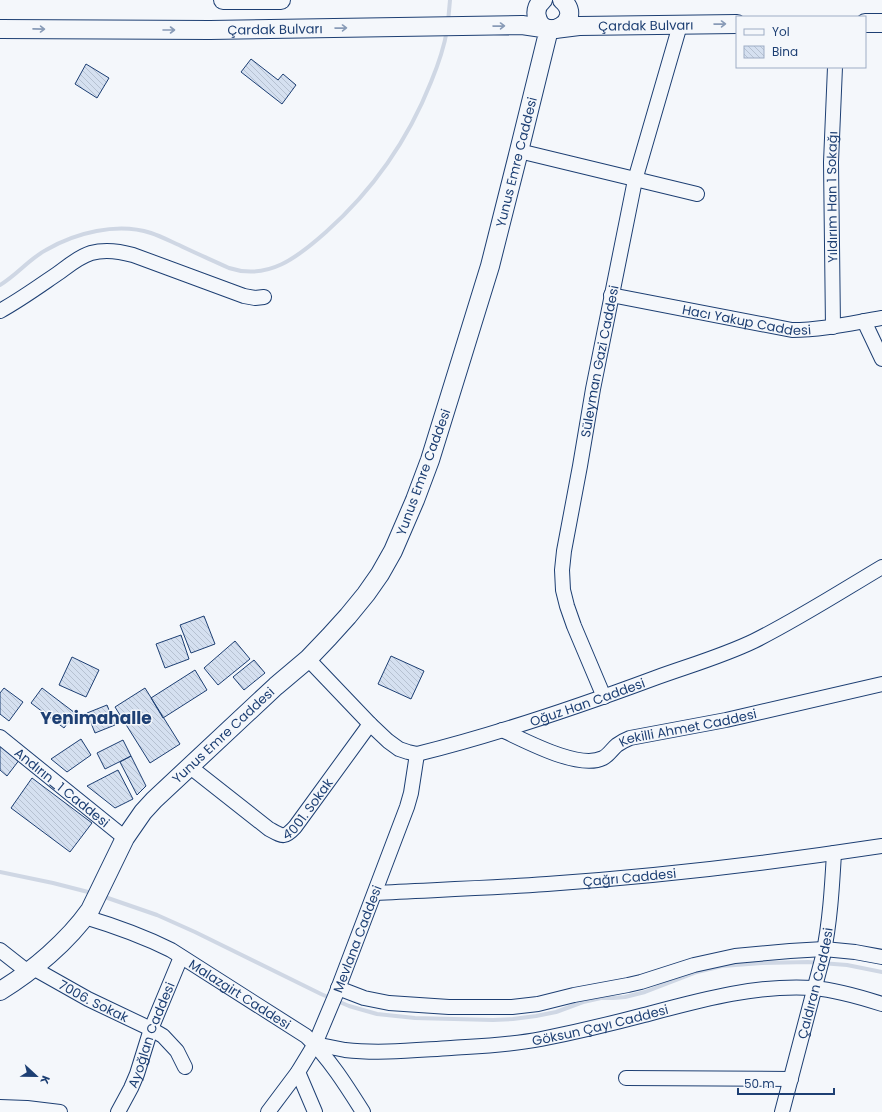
<svg xmlns="http://www.w3.org/2000/svg" width="882" height="1112" font-family="Poppins,sans-serif">
	<style>
		.lines { fill: none; stroke-linecap: round; stroke-linejoin: round }
		.stream { stroke: #cfd7e4; stroke-width: 4 }
		.building { fill: url(#building-back-hatch); stroke: #1d3f73 }
		.minor-casing { stroke: #1d3f73; stroke-width: 16 }
		.major-casing { stroke: #1d3f73; stroke-width: 20 }
		.minor { stroke: #f4f7fb; stroke-width: 14 }
		.major { stroke: #f4f7fb; stroke-width: 18 }
		.oneway { stroke: #889bb7 }
		.labels { text-anchor: middle; stroke-width: 3; stroke-linejoin: round; paint-order: stroke }
		.street-label { font-size: 13px; fill: #1d3f73; stroke: #f4f7fb }
		.district-label { font-size: 17px; font-weight: bold; fill: #1d3f73; stroke: #f4f7fb }
	</style>
	<defs>
		<pattern id="building-back-hatch" width="6" height="6" patternUnits="userSpaceOnUse"><rect width="6" height="6" fill="#d5e0f0"/><path d="M-1 5l2 2M0 0l6 6M5-1l2 2" fill="none" stroke="#b6c1d1"/></pattern>
	</defs>
	<rect width="100%" height="100%" fill="#f4f7fb"/>
	<g class="lines">
		<path class="stream" d="M 448,22 L 450,0
			M 0,285 C 17,275 29,259 46,250 C 75,233 117,222 151,233 C 160,236 170,241 179,245 C 195,253 212,260 229,268 C 268,281 298,257 326,232 C 372,191 408,140 431,82 C 438,65 444,48 447,30
			M 0,872 L 53,883 L 92,893
			M 102,896 L 157,915 L 195,932 L 321,994 L 349,1006 L 377,1014 L 415,1018 L 493,1020 L 513,1019 L 536,1016 L 556,1012 L 583,1002 L 601,998 L 613,998 L 625,997 L 645,992 L 697,972 L 722,966 L 762,963 L 808,962 L 847,965 L 882,972"/>
	</g>
	<path class="building" d="M 251,59 L 278,80 L 283,74 L 296,85 L 282,104 L 241,72 Z
		M 86,64 L 109,78 L 97,98 L 75,84 Z
		M 204,616 L 215,644 L 191,653 L 180,625 Z
		M 181,635 L 189,659 L 165,668 L 156,644 Z
		M 235,641 L 250,659 L 218,685 L 204,668 Z
		M 391,656 L 424,671 L 411,699 L 378,684 Z
		M 72,657 L 99,670 L 86,697 L 59,685 Z
		M 254,660 L 265,673 L 244,690 L 233,677 Z
		M 195,670 L 207,690 L 163,718 L 151,698 Z
		M 4,688 L 23,702 L 9,721 L 0,714 L 0,693 Z
		M 42,688 L 75,713 L 64,728 L 31,703 Z
		M 145,688 L 180,744 L 150,763 L 115,707 Z
		M 107,705 L 115,725 L 95,733 L 87,713 Z
		M 81,739 L 91,755 L 67,772 L 51,759 Z
		M 123,740 L 131,756 L 105,769 L 97,753 Z
		M 0,744 L 20,759 L 7,776 L 0,770 Z
		M 131,756 L 146,786 L 137,795 L 120,762 Z
		M 118,770 L 133,799 L 115,808 L 87,786 Z
		M 32,778 L 92,823 L 70,852 L 11,808 Z"/>
	<g class="lines">
		<g class="minor-casing">
			<g id="minor">
				<path d="M 519,151 L 697,194"/>
				<path id="s1" d="M 611,295 L 792,330 C 823,330 852,323 882,318"/>
				<path d="M 0,311 C 20,300 38,287 57,274 C 67,267 78,257 91,253 C 105,249 119,251 133,255 L 244,296 L 255,298 L 264,297"/>
				<path d="M 864,321 L 882,359"/>
				<path id="s2" d="M 833,327 L 831,162 L 835,67"/>
				<path id="s3" d="M 308,659 L 370,724 L 388,741 L 399,749 L 408,752 L 417,754 C 498,734 577,707 655,678 C 688,666 723,656 754,641 C 798,619 840,592 882,567"/>
				<path id="s4" d="M 604,697 L 574,626 L 567,606 L 563,590 L 562,570 L 564,551 L 580,466 L 593,389 L 635,180 L 680,25"/>
				<path id="s5" d="M 502,730 C 526,741 579,770 603,758 C 609,755 612,749 617,745 C 621,742 625,740 630,738 L 726,720 L 882,684"/>
				<path id="s6" d="M 0,737 L 125,838"/>
				<path id="s7" d="M 189,766 L 269,829 C 282,836 284,839 295,827 L 370,724"/>
				<path id="s8" d="M 375,893 C 432,890 490,888 547,884 C 659,876 771,863 882,846"/>
				<path id="s9" d="M 85,917 C 115,926 143,936 171,950 L 306,1036 C 329,1058 346,1085 363,1112"/>
				<path d="M 0,950 L 28,972"/>
				<path id="s10" d="M 33,968 L 88,999 L 151,1029 L 163,1036 L 177,1051 L 185,1067"/>
				<path d="M 338,988 L 364,998 L 389,1003 L 449,1007 L 512,1007 L 538,1004 L 574,995 L 628,985 L 641,982 L 694,965 L 735,956 L 790,951 L 824,949 L 855,952 L 882,957"/>
				<path id="s11" d="M 315,1044 C 325,1046 335,1048 345,1050 C 380,1054 416,1050 451,1048 C 481,1046 511,1045 541,1039 C 576,1032 610,1024 644,1015 C 700,1000 757,984 814,988 C 837,990 860,997 882,1004"/>
				<path d="M 298,1072 L 315,1112"/>
				<path d="M 626,1078 L 791,1079"/>
				<path d="M 0,1107 L 27,1108 L 60,1112"/>
				<path id="s12" d="M 118,1112 L 131,1088 L 137,1074 L 151,1029 L 181,957"/>
				<path id="s13" d="M 268,1112 L 298,1072 L 315,1044 L 336,994 L 407,807 L 411,793 L 417,754"/>
				<path id="s14" d="M 782,1112 L 823,956 C 830,922 832,888 834,853"/>
			</g>
		</g>
		<g class="major-casing">
			<g id="major">
				<path d="M 223,0 L 281,0"/>
				<path d="M 543,0 C 538,4 535,10 537,17 C 543,44 586,21 562,0"/>
				<path d="M 865,23 L 882,23"/>
				<path id="s15" d="M 0,29 L 210,30 L 522,25 L 549,29 L 519,151 L 490,266 L 461,360 L 430,460 L 415,500 L 393,551 L 380,574 L 366,594 L 348,616 L 329,637 L 308,659 L 276,686 L 154,800 L 143,812 L 125,838 L 90,910 C 68,941 33,971 0,991"/>
				<path id="s16" d="M 555,29 L 579,26 L 737,24"/>
			</g>
		</g>
		<use href="#minor" class="minor"/>
		<use href="#major" class="major"/>
	</g>
	<defs><path id="oneway-shaft" d="M-6 0H5M1.5-3L5.5 0L1.5 3" fill="none" stroke-width="1.6" stroke-linecap="round" stroke-linejoin="round"/></defs>
	<g class="oneway">
		<use href="#oneway-shaft" transform="translate(720 24) rotate(-1)"/>
		<use href="#oneway-shaft" transform="translate(499 26) rotate(-1)"/>
		<use href="#oneway-shaft" transform="translate(341 28) rotate(-1)"/>
		<use href="#oneway-shaft" transform="translate(39 29) rotate(1)"/>
		<use href="#oneway-shaft" transform="translate(169 30)"/>
	</g>
	<g class="labels">
		<g class="street-label">
			<text dy="5" stroke="none"><textPath href="#s16" startOffset="91">Çardak Bulvarı</textPath></text>
			<text dy="5" stroke="none"><textPath href="#s15" startOffset="275">Çardak Bulvarı</textPath></text>
			<text transform="translate(516 162) rotate(-76)" y="5">Yunus Emre Caddesi</text>
			<text dy="5" stroke="none"><textPath href="#s2" startOffset="130">Yıldırım Han 1 Sokağı</textPath></text>
			<text dy="5" stroke="none"><textPath href="#s1" startOffset="138">Hacı Yakup Caddesi</textPath></text>
			<text dy="5" stroke="none"><textPath href="#s4" startOffset="347">Süleyman Gazi Caddesi</textPath></text>
			<text transform="translate(423 472) rotate(-70)" y="5">Yunus Emre Caddesi</text>
			<text dy="5" stroke="none"><textPath href="#s3" startOffset="325">Oğuz Han Caddesi</textPath></text>
			<text dy="5" stroke="none"><textPath href="#s5" startOffset="200">Kekilli Ahmet Caddesi</textPath></text>
			<text transform="translate(223 735) rotate(-43)" y="5">Yunus Emre Caddesi</text>
			<text dy="5" stroke="none"><textPath href="#s6" startOffset="80">Andırın_1 Caddesi</textPath></text>
			<text dy="5" stroke="none"><textPath href="#s7" startOffset="154">4001. Sokak</textPath></text>
			<text dy="5" stroke="none"><textPath href="#s8" startOffset="255">Çağrı Caddesi</textPath></text>
			<text dy="5" stroke="none"><textPath href="#s13" startOffset="196">Mevlana Caddesi</textPath></text>
			<text dy="5" stroke="none"><textPath href="#s14" startOffset="133">Çaldıran Caddesi</textPath></text>
			<text dy="5" stroke="none"><textPath href="#s9" startOffset="174">Malazgirt Caddesi</textPath></text>
			<text dy="5" stroke="none"><textPath href="#s10" startOffset="69">7006. Sokak</textPath></text>
			<text dy="5" stroke="none"><textPath href="#s11" startOffset="288">Göksun Çayı Caddesi</textPath></text>
			<text dy="5" stroke="none"><textPath href="#s12" startOffset="84">Ayoğlan Caddesi</textPath></text>
		</g>
		<g class="district-label">
			<text x="96" y="724">Yenimahalle</text>
		</g>
	</g>
	<rect x="736" y="16" width="130" height="52" fill="#f4f7fb" stroke="#9eadc5"/>
	<rect x="744" y="29" width="20" height="6" fill="#f4f7fb" stroke="#9eadc5"/>
	<text x="772" y="36" font-size="12" fill="#1d3f73">Yol</text>
	<rect x="744" y="46" width="20" height="12" fill="url(#building-back-hatch)" stroke="#9eadc5"/>
	<text x="772" y="56" font-size="12" fill="#1d3f73">Bina</text>
	<g transform="translate(36 1076) rotate(112)" stroke="#f4f7fb" stroke-width="3" paint-order="stroke">
	<path d="M0-3L7 15L0 10L-7 15Z" fill="#1d3f73"/>
	<text y="-6" font-size="11" font-weight="bold" text-anchor="middle" fill="#1d3f73">K</text>
	</g>
	<path d="M738 1088v6h96v-6" fill="none" stroke="#1d3f73" stroke-width="2"/>
	<text x="744" y="1088" font-size="12" fill="#1d3f73" stroke="#f4f7fb" stroke-width="3" paint-order="stroke">50 m</text>
</svg>
